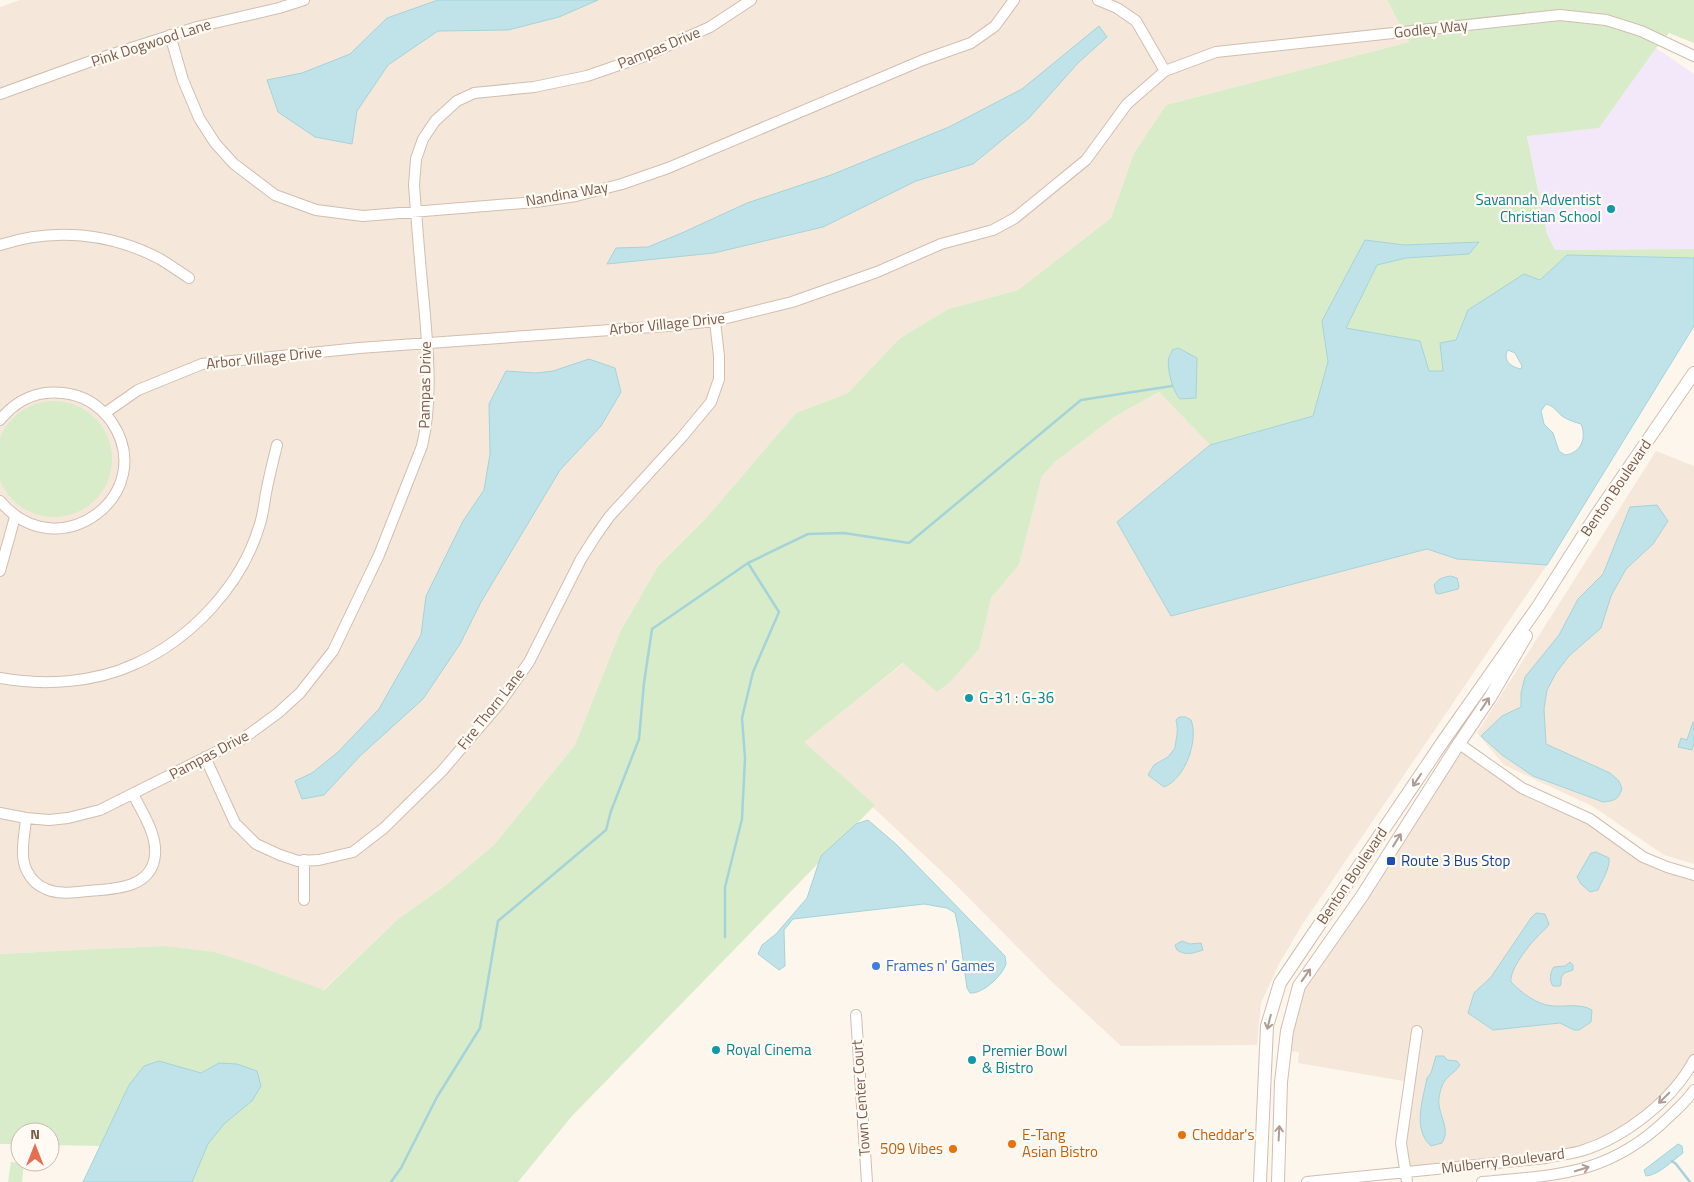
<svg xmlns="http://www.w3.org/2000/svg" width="1694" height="1182" font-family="'Titillium Web',sans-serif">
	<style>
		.residential { fill: #f5e8da }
		.education { fill: #f3e8fa }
		.green { fill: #d8ecc9 }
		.water { fill: #bfe3e8; stroke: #a5d3da; fill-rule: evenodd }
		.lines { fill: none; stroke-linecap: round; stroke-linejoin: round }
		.stream { stroke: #a5d3da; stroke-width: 2.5 }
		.minor-casing { stroke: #d1beb0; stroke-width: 12 }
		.tertiary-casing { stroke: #d1beb0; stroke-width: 14 }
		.minor { stroke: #fff; stroke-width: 10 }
		.tertiary { stroke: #fff; stroke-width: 12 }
		.oneway { stroke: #af9d94 }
		.culture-dot { fill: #0f9aa8; stroke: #fffaf3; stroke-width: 2 }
		.transit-dot { fill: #1a4fb4; stroke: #fffaf3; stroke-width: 2 }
		.shop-dot { fill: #3f7fe0; stroke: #fffaf3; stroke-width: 2 }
		.food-dot { fill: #e8710a; stroke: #fffaf3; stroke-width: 2 }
		.labels { text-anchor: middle; stroke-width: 4.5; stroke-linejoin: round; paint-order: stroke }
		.street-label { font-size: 15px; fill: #7a5c4d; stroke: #fffaf3 }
		.culture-label { font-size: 15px; fill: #0d838f; stroke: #fffaf3; text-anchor: start }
		.transit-label { font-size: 15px; fill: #164399; stroke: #fffaf3; text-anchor: start }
		.shop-label { font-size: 15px; fill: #366cbe; stroke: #fffaf3; text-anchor: start }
		.food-label { font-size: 15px; fill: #c56008; stroke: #fffaf3; text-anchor: start }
	</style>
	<rect width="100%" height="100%" fill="#fdf6ec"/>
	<path class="residential" d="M 20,0 L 1387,0 L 1409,42 L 1166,105 L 1134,153 L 1111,218 L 1018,290 L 948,309 L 899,339 L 848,393 L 796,413 L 708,516 L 658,566 L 620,632 L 575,745 L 494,845 L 446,885 L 398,919 L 323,990 L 246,962 L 166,946 L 96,949 L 0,954 L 0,7 Z
		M 1159,392 L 1210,445 L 1117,522 L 1171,616 L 1427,549 L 1457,559 L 1547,565 L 1302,925 L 1279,964 L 1261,1003 L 1257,1045 L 1121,1046 L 1051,981 L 955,884 L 803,742 L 904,663 L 937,692 L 987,613 L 991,598 L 1019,565 L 1042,476 L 1055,462 L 1114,417 Z
		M 1656,451 L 1694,466 L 1694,864 L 1664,855 L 1592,806 L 1504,765 L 1477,733 Z
		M 1458,743 L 1541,797 L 1633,848 L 1694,875 L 1694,1059 L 1655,1107 L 1582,1150 L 1406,1172 L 1401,1143 L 1409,1082 L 1298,1063 L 1299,1052 L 1288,1051 L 1303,987 Z"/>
	<path class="education" d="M 1656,48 L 1694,74 L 1694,249 L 1555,250 L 1547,234 L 1527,135 L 1599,128 Z"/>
	<path class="green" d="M 1387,0 L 1694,0 L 1694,43 L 1669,33 L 1656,48 L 1599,128 L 1527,136 L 1547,234 L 1555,250 L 1694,249 L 1694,258 L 1567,255 L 1540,280 L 1468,310 L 1443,371 L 1429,371 L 1420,341 L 1346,328 L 1377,265 L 1406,258 L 1469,254 L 1478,243 L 1404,245 L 1365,240 L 1322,321 L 1328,362 L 1313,416 L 1210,445 L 1159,392 L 1114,417 L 1055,462 L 1042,476 L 1019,565 L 991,598 L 979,649 L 950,682 L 937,692 L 903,663 L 804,742 L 875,805 L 572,1116 L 518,1182 L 192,1182 L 208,1144 L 224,1124 L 252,1101 L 219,1063 L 201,1073 L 185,1069 L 129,1085 L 100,1146 L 50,1145 L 50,1132 L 20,1132 L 20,1144 L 0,1144 L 0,954 L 96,949 L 166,946 L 214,952 L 246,962 L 324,990 L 398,919 L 446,885 L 494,845 L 575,745 L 620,632 L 658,566 L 708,516 L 796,413 L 848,393 L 899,339 L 948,309 L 1018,290 L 1111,218 L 1134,153 L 1166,105 L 1409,42 Z
		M-4 459a58 58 0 1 1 116 0a58 58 0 1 1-116 0Z
		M 11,1162 L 24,1163 L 22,1182 L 8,1182 Z"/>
	<path class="water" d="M 438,0 L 598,0 L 559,17 L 508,30 L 438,31 L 388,65 L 357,111 L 352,144 L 315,137 L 278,112 L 267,80 L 302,73 L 350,54 L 387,18 Z
		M 1099,26 L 1107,37 L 1078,63 L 1029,118 L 973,164 L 916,181 L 823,227 L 714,253 L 607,264 L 616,248 L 648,247 L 684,232 L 747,203 L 831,175 L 949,127 L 1022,89 Z
		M 1365,240 L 1404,245 L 1479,242 L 1469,254 L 1406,258 L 1377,265 L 1346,328 L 1420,341 L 1429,371 L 1443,371 L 1440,343 L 1456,340 L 1468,310 L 1524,274 L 1540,280 L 1567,255 L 1694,258 L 1694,326 L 1547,565 L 1457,559 L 1427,549 L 1171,616 L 1117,522 L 1210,445 L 1313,416 L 1328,362 L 1322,321 ZM 1508,350 L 1515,353 L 1522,366 L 1521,369 C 1511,367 1502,360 1508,350 ZM 1546,404 C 1554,406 1556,411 1562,416 C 1568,420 1574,422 1581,424 C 1587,438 1581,453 1565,455 L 1559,451 L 1553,433 L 1544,424 L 1541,411 Z
		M 1178,348 L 1197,358 L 1196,398 L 1180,399 C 1173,392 1166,367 1169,357 C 1170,355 1172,352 1172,350 Z
		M 589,359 L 615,368 L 621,392 L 601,426 L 560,470 L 481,602 L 460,644 L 423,699 L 360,756 L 324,795 L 302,799 L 295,781 L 312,773 L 338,752 L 379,709 L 421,635 L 426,596 L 463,521 L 484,490 L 490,454 L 489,404 L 506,371 L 536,373 L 553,371 Z
		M 1657,505 L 1668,521 L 1653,544 L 1626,569 L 1611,596 L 1601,628 L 1569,656 L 1556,673 L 1547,690 L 1544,709 L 1546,744 L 1610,773 L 1619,781 L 1622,789 C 1618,800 1614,801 1603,802 L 1533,776 L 1502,755 L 1481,736 L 1502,716 L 1521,707 L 1521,693 L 1525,677 L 1559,635 L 1578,599 L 1603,574 L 1630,507 Z
		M 1451,576 L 1457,578 L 1459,586 L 1458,589 L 1439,594 L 1436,593 L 1434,585 C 1438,579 1443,577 1451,576 Z
		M 1179,717 L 1186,717 L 1191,720 C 1199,740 1185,779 1164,787 L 1148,775 L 1154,765 L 1168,757 L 1175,748 C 1176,736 1179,734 1176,720 Z
		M 1693,722 L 1694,722 L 1694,743 L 1692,750 L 1678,747 L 1681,738 L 1687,740 Z
		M 868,820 L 897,845 L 1005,956 C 1005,957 1006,962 1006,964 C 1002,976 983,994 970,993 L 967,988 L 959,931 L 955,913 L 947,908 L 924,904 L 793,919 L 784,930 L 785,966 L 779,970 L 758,954 L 762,945 L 776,934 L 807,898 L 821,856 L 856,824 Z
		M 1596,852 L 1609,858 C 1610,869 1602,880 1598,890 L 1590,892 L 1581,884 L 1577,877 L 1591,853 Z
		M 1536,913 L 1545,914 L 1549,924 C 1546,930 1542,931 1538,936 C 1529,945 1509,970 1511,982 C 1522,993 1537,1005 1553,1006 C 1566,1007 1580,1003 1592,1010 L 1591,1022 L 1579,1030 L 1574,1030 L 1560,1023 L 1493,1030 L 1468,1013 L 1474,993 L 1491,977 L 1531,918 Z
		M 1182,941 L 1190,944 L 1201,943 L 1203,950 C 1194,953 1186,956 1177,950 L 1175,945 Z
		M 1570,962 L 1573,965 L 1573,970 L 1564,973 L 1561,978 L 1561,984 L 1560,986 L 1553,986 C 1549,982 1550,971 1554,967 L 1565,966 Z
		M 1436,1056 L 1444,1056 L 1447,1060 L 1457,1061 L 1460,1065 C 1455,1073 1445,1077 1442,1086 C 1440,1091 1438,1100 1439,1105 C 1441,1119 1450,1130 1442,1143 L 1431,1146 C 1412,1129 1423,1100 1427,1078 L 1431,1073 Z
		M 159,1061 L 201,1073 L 219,1063 L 237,1064 L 257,1071 L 261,1086 L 252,1101 L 224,1124 L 208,1144 L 192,1182 L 83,1182 L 129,1085 L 144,1066 Z
		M 1678,1144 L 1682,1146 L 1683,1153 C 1673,1160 1659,1175 1646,1176 L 1644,1170 Z"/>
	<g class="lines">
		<path class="stream" d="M 748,563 L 808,534 L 844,533 L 909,543 L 1081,400 L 1172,386
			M 1672,1161 L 1676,1164 L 1690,1182
			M 391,1182 L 401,1168 L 437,1097 L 480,1028 L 498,921 L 606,830 L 611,811 L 639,739 L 644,683 L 652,629 L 748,563 L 779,612 L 753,672 L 742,718 L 745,758 L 742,819 L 725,887 L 725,937"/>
		<g class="minor-casing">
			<path id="minor" d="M 1098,0 L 1117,8 L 1136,21 L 1165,71
				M 170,35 L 183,80 L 199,118 L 215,143 L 234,164 L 275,195 L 316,210 L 363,216 L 536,202 L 576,196 L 622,184 L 668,168 L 923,60 L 971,43 L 995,26 L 1014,0
				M 0,94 L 94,60 L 197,27 L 279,8 L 304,0
				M 0,245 C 53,227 111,233 160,259 C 170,265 180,272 189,278
				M 105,413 L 138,390 L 202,364 L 359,348 L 667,326 L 715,321 L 792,302 L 877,272 L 941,244 L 993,230 L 1015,218 L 1086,160 L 1127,104 L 1165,71 L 1216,52 L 1560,15 L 1606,20 L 1641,31 L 1694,56
				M 0,420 C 16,400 38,390 63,393 C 83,395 99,405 111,421 C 161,493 59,571 0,501
				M 0,571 L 15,517
				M 0,678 C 43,686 94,683 135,664 C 191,639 241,586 259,527 C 263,516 264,504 266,493 C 269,477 273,461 277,445
				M 1458,743 L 1522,788 L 1590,819 L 1643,857 L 1667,867 L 1694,875
				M 205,757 L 235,823 L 256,844 L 280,855 L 298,861 L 319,860 L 353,852 L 384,828 L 442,771 L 500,703 L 529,662 L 581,559 L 595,537 L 609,517 L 682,437 L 711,402 L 719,379 L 719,356 L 715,321
				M 0,813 L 26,818 L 49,820 L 68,818 L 100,810 L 244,738 L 278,713 L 300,693 L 333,651 L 379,555 L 422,446 C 433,400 428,351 424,304 C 420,264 417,225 414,185 L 416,159 L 423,139 L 435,121 L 457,101 L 474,93 L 534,87 L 587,76 L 645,56 L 710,27 L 751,0
				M 26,818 C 25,834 19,856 27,871 C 31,879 38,886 46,889 C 59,895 74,892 88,891 C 113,889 152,889 155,855 C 157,834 142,812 133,794
				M 304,900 L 304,860
				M 856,1015 L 867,1182
				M 1307,1182 L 1546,1158 C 1558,1155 1570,1154 1581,1151 C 1624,1138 1673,1100 1694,1060
				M 1407,1182 L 1401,1143 L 1417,1031
				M 1482,1182 C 1558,1175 1609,1175 1668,1118 C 1677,1109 1687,1101 1694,1090"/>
		</g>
		<g class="tertiary-casing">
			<path id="tertiary" d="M 1260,1182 L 1267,1026 L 1280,983 L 1444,740 L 1539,605 L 1595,517 L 1694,373
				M 1278,1182 L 1281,1082 L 1287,1031 L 1299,986 L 1362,896 L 1456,748 L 1491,696 L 1526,636"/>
		</g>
		<use href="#minor" class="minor"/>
		<use href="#tertiary" class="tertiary"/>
	</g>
	<defs><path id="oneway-shaft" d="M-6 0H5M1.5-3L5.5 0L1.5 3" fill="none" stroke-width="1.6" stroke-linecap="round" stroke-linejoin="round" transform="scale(1.25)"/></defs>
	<g class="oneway">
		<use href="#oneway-shaft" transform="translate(1485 704) rotate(-56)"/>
		<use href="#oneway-shaft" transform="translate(1417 780) rotate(124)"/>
		<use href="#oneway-shaft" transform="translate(1397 840) rotate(-58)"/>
		<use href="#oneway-shaft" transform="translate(1306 975) rotate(-55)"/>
		<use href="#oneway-shaft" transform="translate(1269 1022) rotate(104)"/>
		<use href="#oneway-shaft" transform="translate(1664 1098) rotate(136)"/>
		<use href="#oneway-shaft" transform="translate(1279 1133) rotate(-87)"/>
		<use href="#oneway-shaft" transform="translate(1582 1169) rotate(-17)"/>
	</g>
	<g class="culture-dot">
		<circle cx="1611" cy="209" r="5"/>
		<circle cx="969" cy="698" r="5"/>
		<circle cx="716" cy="1050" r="5"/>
		<circle cx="972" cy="1060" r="5"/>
	</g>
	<rect class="transit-dot" x="1386" y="856" width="10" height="10" rx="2.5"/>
	<circle class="shop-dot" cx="876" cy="966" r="5"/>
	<g class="food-dot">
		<circle cx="1182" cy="1135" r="5"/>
		<circle cx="1012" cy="1144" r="5"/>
		<circle cx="953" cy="1149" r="5"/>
	</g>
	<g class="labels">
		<g class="street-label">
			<text transform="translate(1431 29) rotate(-6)" y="5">Godley Way</text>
			<text transform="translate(151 43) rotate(-18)" y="5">Pink Dogwood Lane</text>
			<text transform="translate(659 48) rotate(-22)" y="5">Pampas Drive</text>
			<text transform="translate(567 194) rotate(-10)" y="5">Nandina Way</text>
			<text transform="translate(667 324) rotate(-6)" y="5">Arbor Village Drive</text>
			<text transform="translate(264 358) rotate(-6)" y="5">Arbor Village Drive</text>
			<text transform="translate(425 385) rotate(-89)" y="5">Pampas Drive</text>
			<text transform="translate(1616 488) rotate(-56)" y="5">Benton Boulevard</text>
			<text transform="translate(491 709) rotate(-52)" y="5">Fire Thorn Lane</text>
			<text transform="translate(209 755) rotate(-28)" y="5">Pampas Drive</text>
			<text transform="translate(1352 876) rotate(-56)" y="5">Benton Boulevard</text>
			<text transform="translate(861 1098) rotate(-94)" y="5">Town Center Court</text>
			<text transform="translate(1503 1161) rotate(-7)" y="5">Mulberry Boulevard</text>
		</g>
		<g class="culture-label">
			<text x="1601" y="205" text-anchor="end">Savannah Adventist<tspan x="1601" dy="17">Christian School</tspan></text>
			<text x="979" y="703">G-31 : G-36</text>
			<text x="726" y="1055">Royal Cinema</text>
			<text x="982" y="1056">Premier Bowl<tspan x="982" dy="17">&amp; Bistro</tspan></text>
		</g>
		<g class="transit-label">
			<text x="1401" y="866">Route 3 Bus Stop</text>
		</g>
		<g class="shop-label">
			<text x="886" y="971">Frames n' Games</text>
		</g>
		<g class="food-label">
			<text x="1022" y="1140">E-Tang<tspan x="1022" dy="17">Asian Bistro</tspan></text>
			<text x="1192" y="1140">Cheddar's</text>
			<text x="943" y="1154" text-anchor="end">509 Vibes</text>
		</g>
	</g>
	<g transform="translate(35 1147)"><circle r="24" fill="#fffaf3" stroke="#cabbb1"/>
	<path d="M0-4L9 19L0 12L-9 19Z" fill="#e76f51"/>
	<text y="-8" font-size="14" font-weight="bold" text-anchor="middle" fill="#7a5c4d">N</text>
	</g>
</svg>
